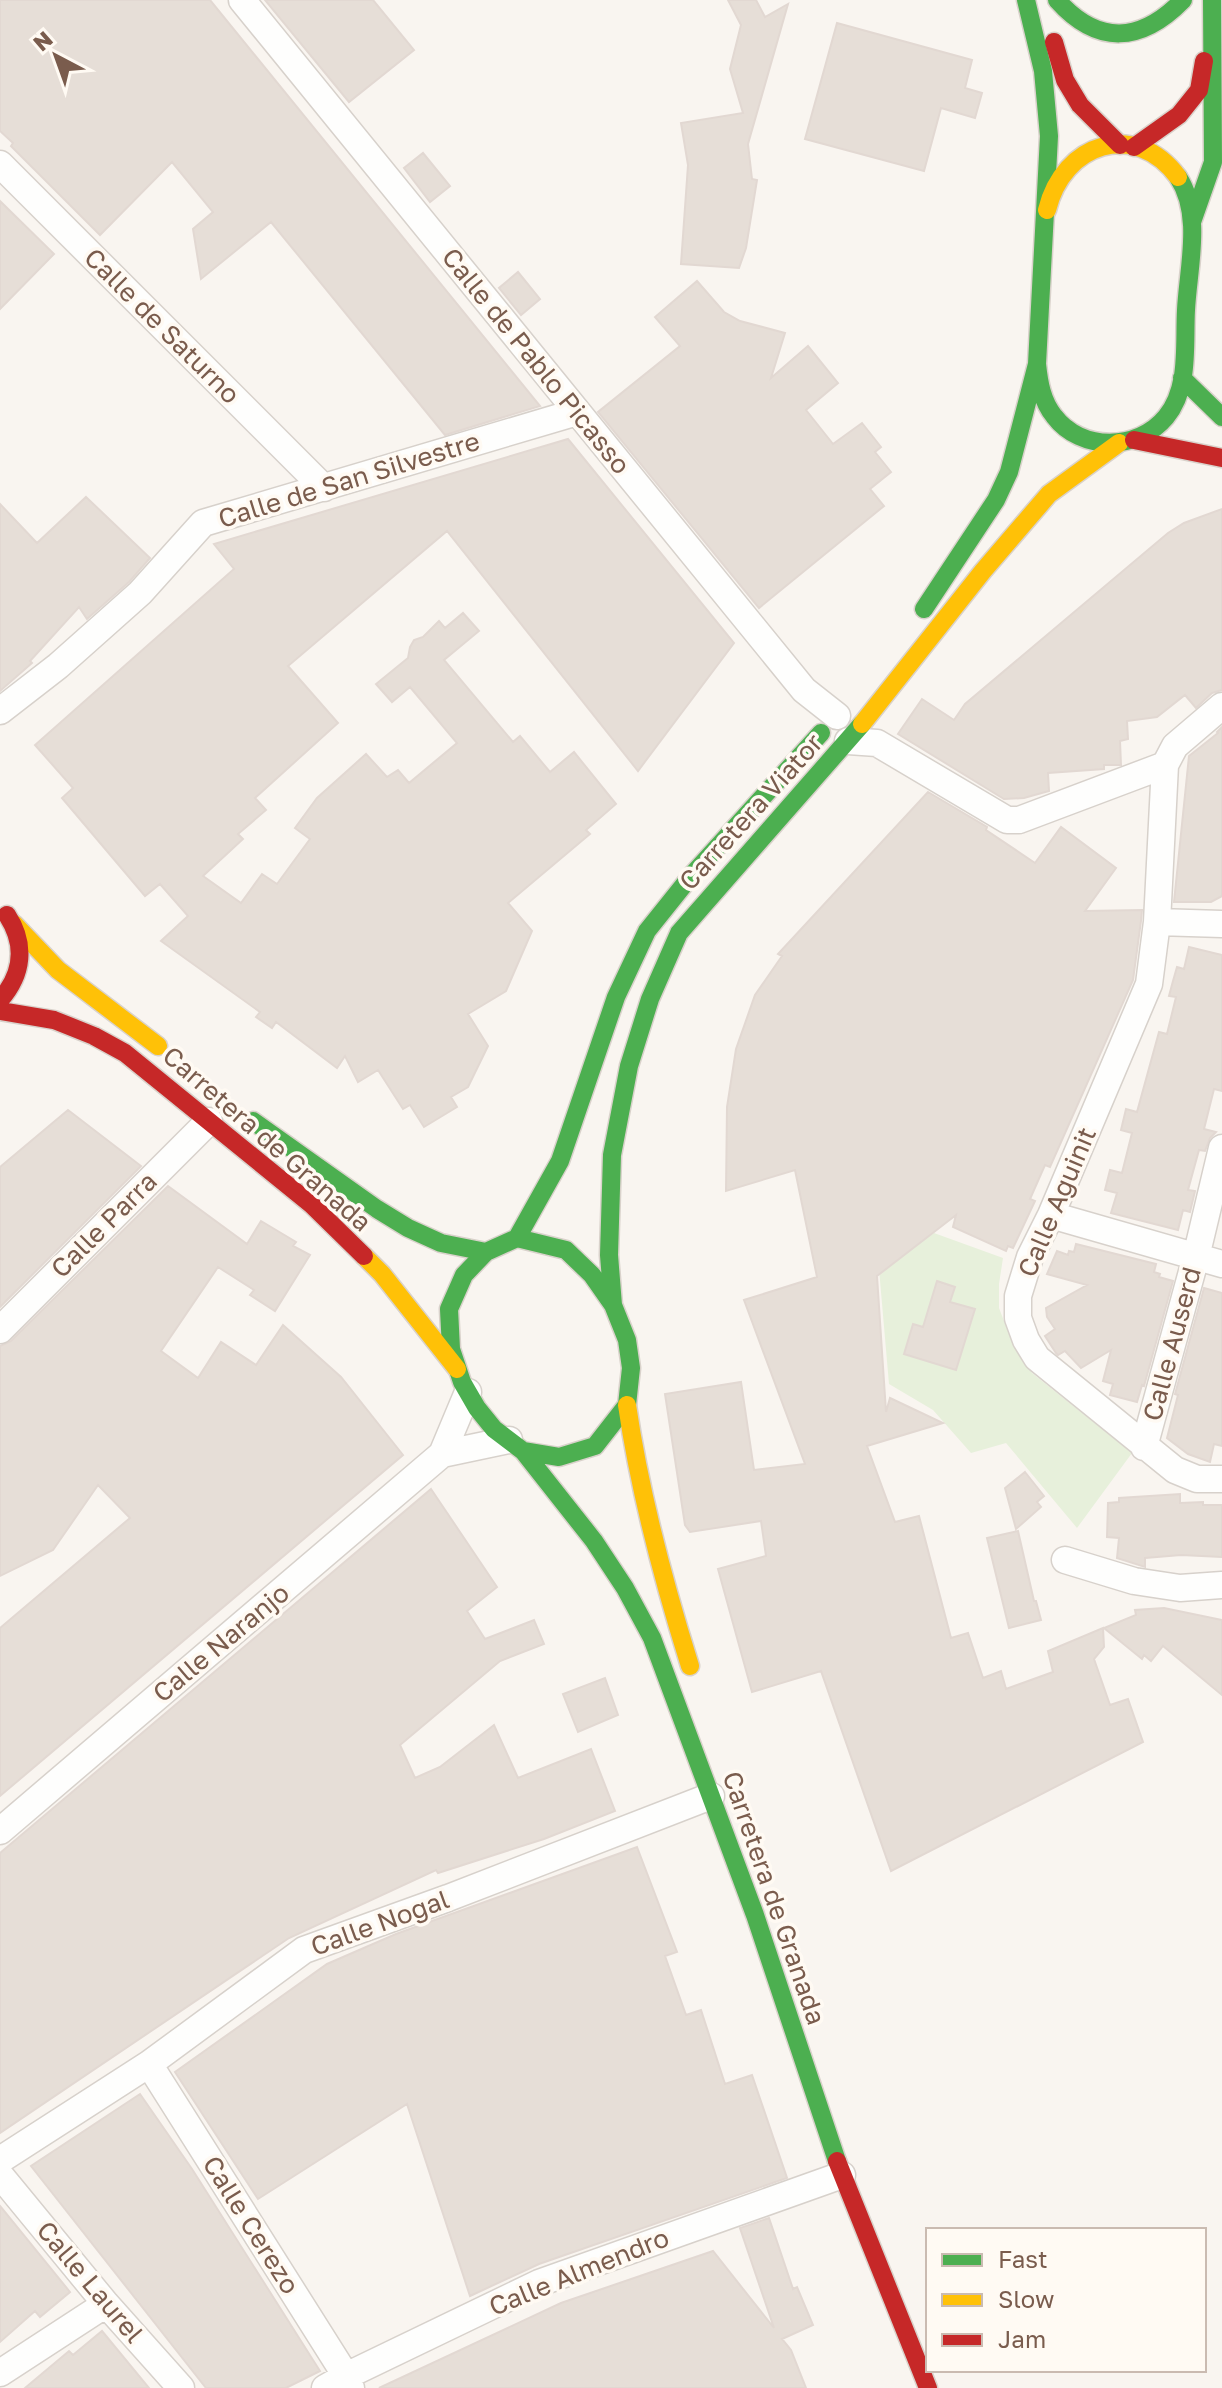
<svg xmlns="http://www.w3.org/2000/svg" width="1222" height="2388" font-family="'Golos Text',sans-serif">
	<style>
		.green { fill: #e7f0db }
		.building { fill: #e6ded7; stroke: #e2d8d2; stroke-width: 2 }
		.lines { fill: none; stroke-linecap: round; stroke-linejoin: round }
		.street-casing { stroke: #d7d1cb; stroke-width: 29 }
		.fast-casing { stroke: #d9d2cb; stroke-width: 21 }
		.slow-casing { stroke: #d9d2cb; stroke-width: 21 }
		.jam-casing { stroke: #d9d2cb; stroke-width: 21 }
		.street { stroke: #fefefd; stroke-width: 26 }
		.fast { stroke: #4caf50; stroke-width: 18 }
		.slow { stroke: #ffc107; stroke-width: 18 }
		.jam { stroke: #c62828; stroke-width: 18 }
		.labels { text-anchor: middle; stroke-width: 7; stroke-linejoin: round; paint-order: stroke }
		.street-label { font-size: 26px; fill: #7a5c4d; stroke: #fffaf3 }
	</style>
	<rect width="100%" height="100%" fill="#f9f5f0"/>
	<path class="green" d="M 934,1233 L 1003,1258 L 999,1284 L 999,1308 L 1012,1342 L 1032,1373 L 1132,1453 L 1077,1528 L 1006,1443 L 971,1453 L 933,1410 L 889,1384 L 879,1269 Z"/>
	<path class="building" d="M 0,0 L 210,0 L 540,406 L 445,435 L 271,222 L 201,279 L 193,229 L 213,212 L 172,162 L 100,235 L 11,146 L 13,143 L 0,131 Z
		M 265,0 L 373,0 L 414,50 L 349,102 Z
		M 728,0 L 756,0 L 765,17 L 788,4 L 748,144 L 752,179 L 757,180 L 746,248 L 739,268 L 681,264 L 688,165 L 681,123 L 743,113 L 730,69 L 741,25 Z
		M 837,23 L 972,60 L 965,88 L 982,93 L 975,118 L 941,108 L 924,171 L 805,139 Z
		M 423,153 L 450,186 L 430,202 L 404,168 Z
		M 0,201 L 54,254 L 0,309 Z
		M 518,272 L 540,299 L 521,315 L 499,288 Z
		M 697,281 L 724,312 L 740,321 L 785,333 L 771,378 L 808,346 L 838,383 L 806,410 L 833,444 L 862,423 L 881,447 L 875,452 L 891,472 L 870,489 L 884,506 L 759,608 L 598,412 L 680,346 L 655,317 Z
		M 568,439 L 734,643 L 638,771 L 447,531 L 288,666 L 338,723 L 255,798 L 266,810 L 238,834 L 243,839 L 203,876 L 241,903 L 262,874 L 277,884 L 310,839 L 295,828 L 317,798 L 366,754 L 387,777 L 398,770 L 409,783 L 457,743 L 410,687 L 392,702 L 376,684 L 408,658 L 410,647 L 414,640 L 423,637 L 439,621 L 445,628 L 463,613 L 479,631 L 444,660 L 513,742 L 520,736 L 550,772 L 574,752 L 616,804 L 586,830 L 590,834 L 508,903 L 532,931 L 506,991 L 468,1014 L 488,1046 L 468,1087 L 451,1097 L 457,1107 L 424,1127 L 410,1105 L 403,1109 L 378,1070 L 358,1082 L 345,1056 L 337,1068 L 276,1022 L 272,1028 L 256,1017 L 260,1012 L 161,941 L 188,916 L 160,884 L 145,896 L 62,798 L 73,788 L 35,745 L 234,569 L 214,544 Z
		M 86,497 L 150,558 L 129,582 L 87,619 L 79,607 L 30,661 L 32,663 L 0,691 L 0,504 L 37,543 Z
		M 1222,509 L 1222,690 L 1212,693 L 1196,708 L 1185,695 L 1157,717 L 1127,721 L 1128,739 L 1120,741 L 1121,765 L 1104,765 L 1104,769 L 1048,773 L 1049,791 L 1024,798 L 1004,799 L 898,734 L 922,699 L 954,720 L 965,704 L 1168,533 L 1184,523 Z
		M 1222,727 L 1222,896 L 1211,902 L 1174,902 L 1189,756 L 1218,733 L 1217,732 Z
		M 928,792 L 987,827 L 986,830 L 1035,863 L 1061,827 L 1116,868 L 1085,911 L 1142,910 L 1141,921 L 1133,980 L 1050,1167 L 1045,1165 L 1030,1199 L 1035,1201 L 1013,1248 L 1008,1246 L 1006,1251 L 953,1227 L 956,1215 L 877,1276 L 886,1412 L 890,1398 L 943,1423 L 867,1446 L 895,1522 L 919,1516 L 951,1638 L 968,1633 L 983,1678 L 1001,1671 L 1006,1689 L 1053,1672 L 1048,1651 L 1103,1628 L 1104,1647 L 1094,1659 L 1110,1705 L 1128,1699 L 1143,1742 L 891,1871 L 821,1671 L 752,1692 L 718,1569 L 766,1556 L 761,1521 L 690,1532 L 685,1525 L 665,1394 L 741,1382 L 754,1470 L 805,1464 L 744,1300 L 817,1277 L 795,1170 L 726,1191 L 727,1107 L 736,1049 L 755,995 L 782,956 L 778,954 Z
		M 1189,947 L 1222,955 L 1222,1091 L 1214,1089 L 1204,1129 L 1216,1132 L 1210,1138 L 1205,1151 L 1199,1150 L 1188,1190 L 1195,1191 L 1190,1212 L 1183,1210 L 1178,1230 L 1111,1213 L 1117,1193 L 1105,1190 L 1110,1170 L 1122,1173 L 1132,1133 L 1121,1130 L 1126,1109 L 1137,1112 L 1159,1032 L 1167,1034 L 1176,997 L 1169,996 L 1173,981 L 1177,967 L 1184,969 Z
		M 68,1110 L 141,1166 L 0,1307 L 0,1167 Z
		M 168,1186 L 247,1244 L 261,1221 L 296,1242 L 293,1246 L 310,1255 L 275,1311 L 250,1295 L 254,1290 L 218,1267 L 161,1351 L 198,1378 L 221,1342 L 256,1365 L 283,1325 L 341,1377 L 403,1455 L 0,1796 L 0,1628 L 130,1518 L 98,1485 L 53,1550 L 0,1576 L 0,1346 L 11,1341 Z
		M 1076,1244 L 1156,1264 L 1154,1272 L 1160,1274 L 1159,1277 L 1173,1281 L 1144,1386 L 1142,1385 L 1137,1402 L 1110,1395 L 1113,1384 L 1103,1381 L 1111,1350 L 1081,1368 L 1065,1351 L 1058,1355 L 1056,1353 L 1045,1336 L 1055,1329 L 1047,1317 L 1046,1308 L 1087,1285 L 1047,1274 L 1057,1251 L 1068,1255 L 1069,1251 L 1074,1252 Z
		M 937,1281 L 955,1287 L 950,1302 L 975,1309 L 956,1370 L 904,1354 L 913,1324 L 923,1327 Z
		M 1204,1288 L 1222,1293 L 1222,1446 L 1214,1444 L 1210,1462 L 1188,1454 L 1167,1438 L 1178,1395 L 1175,1394 Z
		M 1025,1472 L 1044,1496 L 1037,1502 L 1041,1507 L 1016,1529 L 1005,1488 Z
		M 431,1489 L 497,1587 L 467,1611 L 485,1639 L 534,1620 L 544,1644 L 500,1661 L 400,1745 L 415,1778 L 440,1767 L 494,1725 L 518,1778 L 591,1749 L 615,1811 L 544,1839 L 438,1873 L 436,1870 L 289,1938 L 0,2133 L 0,1853 Z
		M 1180,1494 L 1180,1503 L 1203,1502 L 1203,1505 L 1222,1505 L 1222,1557 L 1181,1555 L 1145,1558 L 1145,1567 L 1117,1558 L 1119,1538 L 1107,1537 L 1108,1503 L 1119,1502 L 1119,1498 Z
		M 1018,1531 L 1034,1601 L 1036,1601 L 1041,1620 L 1009,1628 L 987,1538 Z
		M 1164,1608 L 1222,1620 L 1222,1695 L 1163,1646 L 1151,1661 L 1144,1655 L 1142,1659 L 1104,1628 L 1136,1615 L 1135,1610 Z
		M 605,1678 L 618,1715 L 578,1732 L 563,1694 Z
		M 637,1847 L 677,1952 L 665,1956 L 686,2015 L 701,2010 L 725,2084 L 752,2075 L 787,2178 L 539,2264 L 470,2296 L 407,2104 L 258,2199 L 175,2072 L 327,1964 L 396,1934 Z
		M 140,2094 L 192,2169 L 320,2371 L 286,2388 L 206,2388 L 31,2166 Z
		M 0,2206 L 70,2292 L 40,2317 L 35,2311 L 0,2342 Z
		M 769,2218 L 793,2289 L 797,2287 L 813,2325 L 782,2339 L 791,2350 L 806,2388 L 379,2388 L 561,2303 L 713,2251 L 774,2328 L 740,2228 Z
		M 102,2331 L 149,2388 L 25,2388 L 69,2351 L 73,2355 Z"/>
	<g class="lines">
		<g class="street-casing">
			<path id="street" d="M 242,0 L 804,690 L 837,716
				M 0,164 L 324,488
				M 0,711 L 58,666 L 140,593 L 203,523 L 577,412
				M 848,741 L 877,743 L 1007,820 L 1019,820 L 1165,765 L 1175,746 L 1222,706
				M 1165,765 L 1157,922 L 1149,984 L 1051,1215 L 1030,1257 L 1018,1296 L 1018,1318 L 1026,1340 L 1037,1358 L 1175,1470 L 1197,1479 L 1222,1479
				M 1157,922 L 1222,924
				M 1051,1215 L 1222,1264
				M 0,1330 L 209,1121
				M 1144,1447 L 1196,1257 L 1222,1148
				M 442,1454 L 509,1440
				M 1065,1560 L 1134,1581 L 1180,1588 L 1222,1585
				M 0,1831 L 442,1454 L 468,1392
				M 149,2064 L 346,2376 L 351,2388
				M 0,2160 L 149,2064 L 304,1950 L 448,1898 L 711,1796
				M 0,2175 L 106,2304 L 181,2388
				M 0,2373 L 106,2304
				M 325,2388 L 346,2376 L 539,2283 L 842,2175"/>
		</g>
		<g class="fast-casing">
			<path id="fast" d="M 1026,0 L 1043,71 L 1049,136 L 1037,364 C 1039,383 1042,401 1054,416 C 1081,452 1138,451 1166,417 C 1190,388 1184,345 1186,310 C 1188,268 1203,215 1178,177
				M 1057,0 C 1098,46 1141,43 1183,0
				M 1192,222 L 1213,162 L 1212,0
				M 1182,378 L 1222,417
				M 924,609 L 996,500 L 1009,472 L 1037,364
				M 253,1121 L 377,1209 L 408,1228 L 441,1243 L 486,1252
				M 517,1238 L 560,1161 L 616,997 L 647,931 L 691,876 L 821,733
				M 517,1238 L 566,1250 L 592,1275 L 613,1305 L 627,1340 L 631,1368 L 627,1405 L 595,1446 L 559,1457 L 523,1451 L 494,1429 L 477,1408 L 462,1382 L 451,1349 L 449,1309 L 464,1275 L 486,1252 Z
				M 613,1305 L 609,1255 L 612,1155 L 629,1066 L 650,999 L 679,933 L 862,724
				M 523,1451 L 594,1541 L 625,1588 L 652,1638 L 755,1915 L 837,2161"/>
		</g>
		<g class="slow-casing">
			<path id="slow" d="M 1047,210 C 1063,143 1135,119 1178,177
				M 862,724 L 983,571 L 1049,494 L 1119,443
				M 14,924 L 58,970 L 158,1046
				M 364,1256 L 382,1274 L 457,1369
				M 627,1405 C 640,1494 663,1580 690,1666"/>
		</g>
		<g class="jam-casing">
			<path id="jam" d="M 1054,42 L 1065,80 L 1080,105 L 1120,145
				M 1134,147 L 1179,115 L 1199,90 L 1204,61
				M 1134,440 L 1222,458
				M 0,1000 C 23,974 26,944 7,915
				M 0,1011 L 54,1020 L 94,1036 L 125,1053 L 312,1205 L 364,1256
				M 837,2161 L 928,2388"/>
		</g>
		<use href="#street" class="street"/>
		<use href="#fast" class="fast"/>
		<use href="#slow" class="slow"/>
		<use href="#jam" class="jam"/>
	</g>
	<g class="labels">
		<g class="street-label">
			<text transform="translate(162 326) rotate(45)" y="9">Calle de Saturno</text>
			<text transform="translate(536 361) rotate(51)" y="9">Calle de Pablo Picasso</text>
			<text transform="translate(349 480) rotate(-17)" y="9">Calle de San Silvestre</text>
			<text transform="translate(751 812) rotate(-48)" y="9">Carretera Viator</text>
			<text transform="translate(267 1139) rotate(41)" y="9">Carretera de Granada</text>
			<text transform="translate(1057 1202) rotate(-67)" y="9">Calle Aguinit</text>
			<text transform="translate(104 1225) rotate(-45)" y="9">Calle Parra</text>
			<text transform="translate(1172 1344) rotate(-75)" y="9">Calle Auserd</text>
			<text transform="translate(221 1643) rotate(-40)" y="9">Calle Naranjo</text>
			<text transform="translate(774 1898) rotate(71)" y="9">Carretera de Granada</text>
			<text transform="translate(380 1923) rotate(-20)" y="9">Calle Nogal</text>
			<text transform="translate(251 2225) rotate(58)" y="9">Calle Cerezo</text>
			<text transform="translate(579 2272) rotate(-22)" y="9">Calle Almendro</text>
			<text transform="translate(90 2282) rotate(50)" y="9">Calle Laurel</text>
		</g>
	</g>
	<rect x="926" y="2228" width="280" height="144" fill="#fffaf3" stroke="#cabbb1" stroke-width="2"/>
	<rect x="942" y="2254" width="40" height="12" fill="#4caf50" stroke="#cabbb1" stroke-width="2"/>
	<text x="998" y="2268" font-size="24" fill="#7a5c4d">Fast</text>
	<rect x="942" y="2294" width="40" height="12" fill="#ffc107" stroke="#cabbb1" stroke-width="2"/>
	<text x="998" y="2308" font-size="24" fill="#7a5c4d">Slow</text>
	<rect x="942" y="2334" width="40" height="12" fill="#c62828" stroke="#cabbb1" stroke-width="2"/>
	<text x="998" y="2348" font-size="24" fill="#7a5c4d">Jam</text>
	<g transform="translate(56 56) rotate(319)" stroke="#fffaf3" stroke-width="6" paint-order="stroke">
	<path d="M0-6L14 30L0 20L-14 30Z" fill="#7a5c4d"/>
	<text y="-12" font-size="22" font-weight="bold" text-anchor="middle" fill="#7a5c4d">N</text>
	</g>
</svg>
